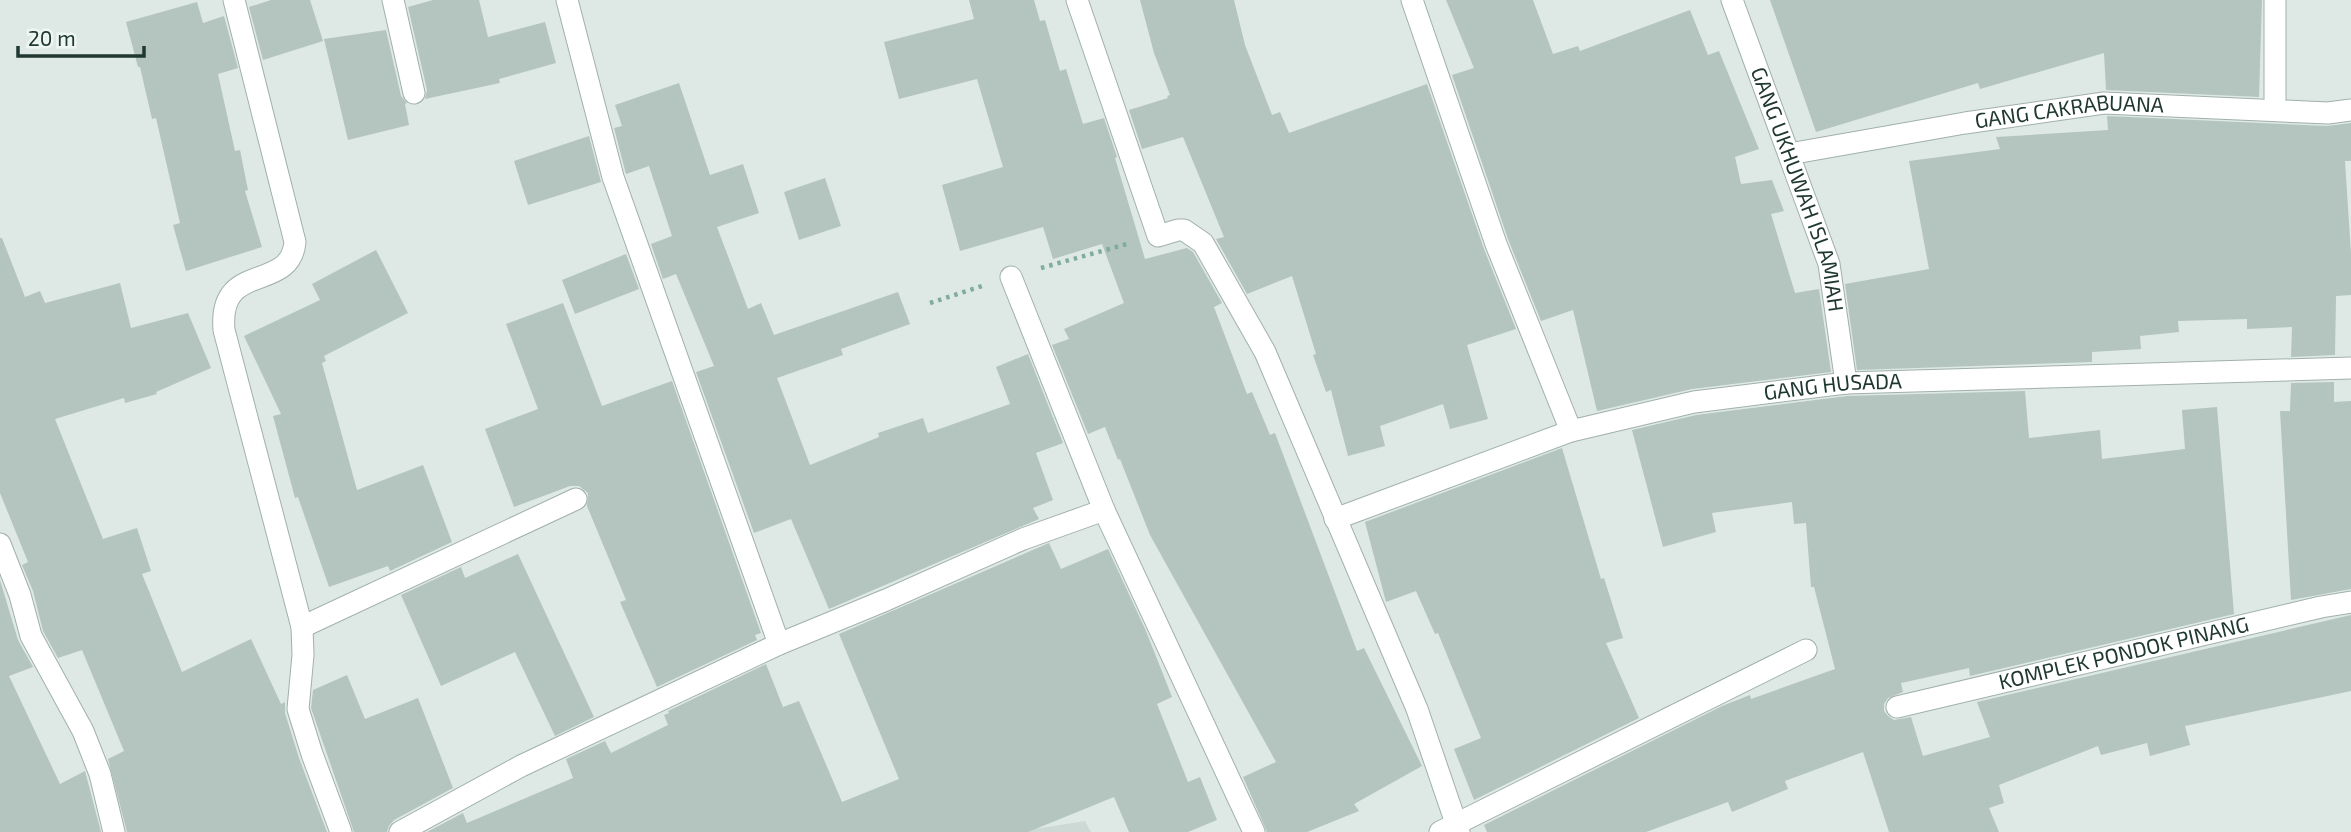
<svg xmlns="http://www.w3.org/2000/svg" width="2351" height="832" font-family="'Exo 2',sans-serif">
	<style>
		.built { fill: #ccd9d4 }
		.building { fill: #b4c4be }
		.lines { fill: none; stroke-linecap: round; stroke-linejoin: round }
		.minor-casing { stroke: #a1b0ac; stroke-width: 23 }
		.path { stroke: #7fac9f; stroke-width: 4.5; stroke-dasharray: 3.5 5; stroke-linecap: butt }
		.minor { stroke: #fff; stroke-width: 21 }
		.labels { text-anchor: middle; stroke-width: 5; stroke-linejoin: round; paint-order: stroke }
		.street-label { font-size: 21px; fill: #203832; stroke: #eef6f2 }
	</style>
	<rect width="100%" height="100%" fill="#dee9e5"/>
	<path class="built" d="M 1085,821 L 1091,832 L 1016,832 Z"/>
	<path class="building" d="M 271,0 L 310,0 L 323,41 L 263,60 L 249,7 Z
		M 433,0 L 479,0 L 488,37 L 545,22 L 556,63 L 499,79 L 500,83 L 425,99 L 427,90 L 408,7 Z
		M 969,0 L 1034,0 L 1040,21 L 1045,20 L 1060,71 L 1066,69 L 1083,124 L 1104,118 L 1117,157 L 1115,158 L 1145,259 L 1187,248 L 1193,252 L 1222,303 L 1214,307 L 1247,394 L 1252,392 L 1270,435 L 1275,433 L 1357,651 L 1364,648 L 1422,766 L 1354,804 L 1359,811 L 1307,832 L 1267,832 L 1243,777 L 1276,762 L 1150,535 L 1120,459 L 1118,460 L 1105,427 L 1088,434 L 1052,345 L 1069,339 L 1064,329 L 1124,303 L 1102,244 L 1053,259 L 1043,227 L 960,251 L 942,185 L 1003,167 L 977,79 L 899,99 L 884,42 L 974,19 Z
		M 1140,0 L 1234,0 L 1245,45 L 1272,115 L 1280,112 L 1289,133 L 1427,84 L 1484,249 L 1516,329 L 1467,345 L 1488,419 L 1450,429 L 1443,404 L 1380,426 L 1385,446 L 1348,456 L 1331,390 L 1326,392 L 1313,355 L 1316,354 L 1292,276 L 1247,294 L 1216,239 L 1224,237 L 1183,137 L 1142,149 L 1129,110 L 1168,98 L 1167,96 L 1170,95 L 1154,53 Z
		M 1446,0 L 1533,0 L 1553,54 L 1578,46 L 1580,51 L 1690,10 L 1708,55 L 1719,51 L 1759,149 L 1735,157 L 1741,184 L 1772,180 L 1784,211 L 1771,214 L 1795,293 L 1819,289 L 1831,372 L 1692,389 L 1597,411 L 1573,310 L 1541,321 L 1508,239 L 1452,75 L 1474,68 Z
		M 1770,0 L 2262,0 L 2259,97 L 2106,90 L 2104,53 L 1980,89 L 1978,83 L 1816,132 Z
		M 197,2 L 203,23 L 224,16 L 238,68 L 218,74 L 235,151 L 240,150 L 248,190 L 245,191 L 262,247 L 186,271 L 173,225 L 180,223 L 156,118 L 152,119 L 140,67 L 138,67 L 126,22 Z
		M 386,30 L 401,96 L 407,103 L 405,104 L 409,125 L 348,140 L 324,39 Z
		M 679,83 L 710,175 L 743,164 L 759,213 L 717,227 L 748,309 L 761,303 L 774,335 L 898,292 L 910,324 L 841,349 L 843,355 L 777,378 L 810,465 L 879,437 L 878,433 L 923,418 L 928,433 L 1010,404 L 996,367 L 1028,354 L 1063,443 L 1036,453 L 1053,500 L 1033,508 L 1039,519 L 829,609 L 791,519 L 754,533 L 696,372 L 714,366 L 676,274 L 663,279 L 651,244 L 672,236 L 649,166 L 626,174 L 614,128 L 622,126 L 615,105 Z
		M 2107,116 L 2327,126 L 2351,123 L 2351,161 L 2345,161 L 2351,254 L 2351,295 L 2336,296 L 2335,355 L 2291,357 L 2292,327 L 2247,329 L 2247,319 L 2178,321 L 2179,332 L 2140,336 L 2141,349 L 2092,352 L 2092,362 L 1857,370 L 1845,284 L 1929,269 L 1909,161 L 2000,149 L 1996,137 L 2108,130 Z
		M 589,136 L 601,182 L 528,205 L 514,161 Z
		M 825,178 L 841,226 L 799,240 L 784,192 Z
		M 0,238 L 2,238 L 25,297 L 40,291 L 45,303 L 120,283 L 131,328 L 188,313 L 211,368 L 156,392 L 157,394 L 125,403 L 124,398 L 55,419 L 103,539 L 137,528 L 151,571 L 142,574 L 182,672 L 251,639 L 281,704 L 285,702 L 285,713 L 299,758 L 327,832 L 127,832 L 108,759 L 124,751 L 82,650 L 58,658 L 43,631 L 33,591 L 22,565 L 28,562 L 0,493 Z
		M 376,250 L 408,313 L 324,356 L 326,361 L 322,363 L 357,490 L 423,465 L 452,542 L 390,571 L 388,566 L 329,587 L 298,497 L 295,498 L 273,416 L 281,414 L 244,336 L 320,300 L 312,284 Z
		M 626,254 L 639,289 L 575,314 L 562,280 Z
		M 563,303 L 602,406 L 672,381 L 761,633 L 755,635 L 757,640 L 657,687 L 620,602 L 626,600 L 587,506 L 588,493 L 579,486 L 570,486 L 514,507 L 485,429 L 538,409 L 506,324 Z
		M 2334,382 L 2334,402 L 2351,401 L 2351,589 L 2291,600 L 2280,411 L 2290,411 L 2291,383 Z
		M 2025,391 L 2029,438 L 2100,430 L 2102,459 L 2185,449 L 2182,410 L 2217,407 L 2234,614 L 1970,676 L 1969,668 L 1901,683 L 1903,692 L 1888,698 L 1884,704 L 1884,711 L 1888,716 L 1894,720 L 1911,717 L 1923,756 L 1990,737 L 1977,702 L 2351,615 L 2351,691 L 2185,726 L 2190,745 L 2150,756 L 2147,743 L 2101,755 L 2098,746 L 1999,785 L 2004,803 L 1989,808 L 1999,832 L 1889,832 L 1863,752 L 1785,781 L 1788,789 L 1732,812 L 1728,802 L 1646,832 L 1487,832 L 1484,825 L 1722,706 L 1750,695 L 1751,699 L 1835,669 L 1814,587 L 1811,587 L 1806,523 L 1794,524 L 1792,502 L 1712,513 L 1716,532 L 1663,547 L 1632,430 L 1696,415 L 1847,396 Z
		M 1562,448 L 1601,579 L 1604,578 L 1623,638 L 1606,643 L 1639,718 L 1474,800 L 1454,749 L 1481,738 L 1438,633 L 1435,634 L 1416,591 L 1386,602 L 1365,522 Z
		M 1049,543 L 1061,569 L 1108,549 L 1146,631 L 1172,697 L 1157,704 L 1188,782 L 1200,777 L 1217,820 L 1188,832 L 1129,832 L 1114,797 L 1028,832 L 427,832 L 463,813 L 467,823 L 573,778 L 566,759 L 605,741 L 611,753 L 668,725 L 664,715 L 669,713 L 668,711 L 766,664 L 783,707 L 799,701 L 842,802 L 899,779 L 839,634 Z
		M 518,554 L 594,717 L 555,736 L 515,652 L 441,686 L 401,595 L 461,567 L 465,578 Z
		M 0,580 L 18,640 L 33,667 L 9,676 L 60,784 L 85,771 L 101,832 L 0,832 Z
		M 347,675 L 365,719 L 418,698 L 453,788 L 394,820 L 389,826 L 387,832 L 354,832 L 311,708 L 313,690 Z"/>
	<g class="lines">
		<g class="minor-casing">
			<g id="minor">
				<path d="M 234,0 L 295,242 C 290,294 218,259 224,330 L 302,627 L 303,655 L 298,709 L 312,754 L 341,832"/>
				<path d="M 393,0 L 414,93"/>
				<path d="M 567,0 L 613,177 L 779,644"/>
				<path d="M 1077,0 L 1158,236 L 1178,230 L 1184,230 L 1203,243 L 1265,352 L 1417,709 L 1459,832"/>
				<path d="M 1412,0 L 1496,244 L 1571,431"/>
				<path id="s1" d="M 1732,0 L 1829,264 L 1846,383"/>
				<path d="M 2275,110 L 2275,0"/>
				<path id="s2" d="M 1789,154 L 1965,123 L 2104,103 L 2328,113 L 2351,110"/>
				<path d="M 1011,277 L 1104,510 L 1254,832"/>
				<path id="s3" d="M 1335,519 L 1571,431 L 1694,402 L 1846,383 L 2351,368"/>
				<path d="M 0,544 L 20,595 L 31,636 L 83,731 L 100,774 L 114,832"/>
				<path d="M 302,627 L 576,499"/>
				<path id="s4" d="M 1897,707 L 2321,607 L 2351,602"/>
				<path d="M 400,832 L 521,766 L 779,644 L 886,600 L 1023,539 L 1104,510"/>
				<path d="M 1440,832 L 1806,650"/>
			</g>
		</g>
		<path class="path" d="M 1041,268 L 1127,244
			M 930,303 L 982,286"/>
		<use href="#minor" class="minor"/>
	</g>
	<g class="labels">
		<g class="street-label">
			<text dy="7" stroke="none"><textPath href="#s2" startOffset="284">GANG CAKRABUANA</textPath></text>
			<text dy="7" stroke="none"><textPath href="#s1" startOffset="201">GANG UKHUWAH ISLAMIAH</textPath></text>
			<text dy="7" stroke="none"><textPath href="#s3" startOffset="518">GANG HUSADA</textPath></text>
			<text dy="7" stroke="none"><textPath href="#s4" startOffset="233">KOMPLEK PONDOK PINANG</textPath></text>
		</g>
	</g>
	<path d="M18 46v10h126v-10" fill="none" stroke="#203832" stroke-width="3.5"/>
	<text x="28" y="46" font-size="21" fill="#203832" stroke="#eef6f2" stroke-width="5" paint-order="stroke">20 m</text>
</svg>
